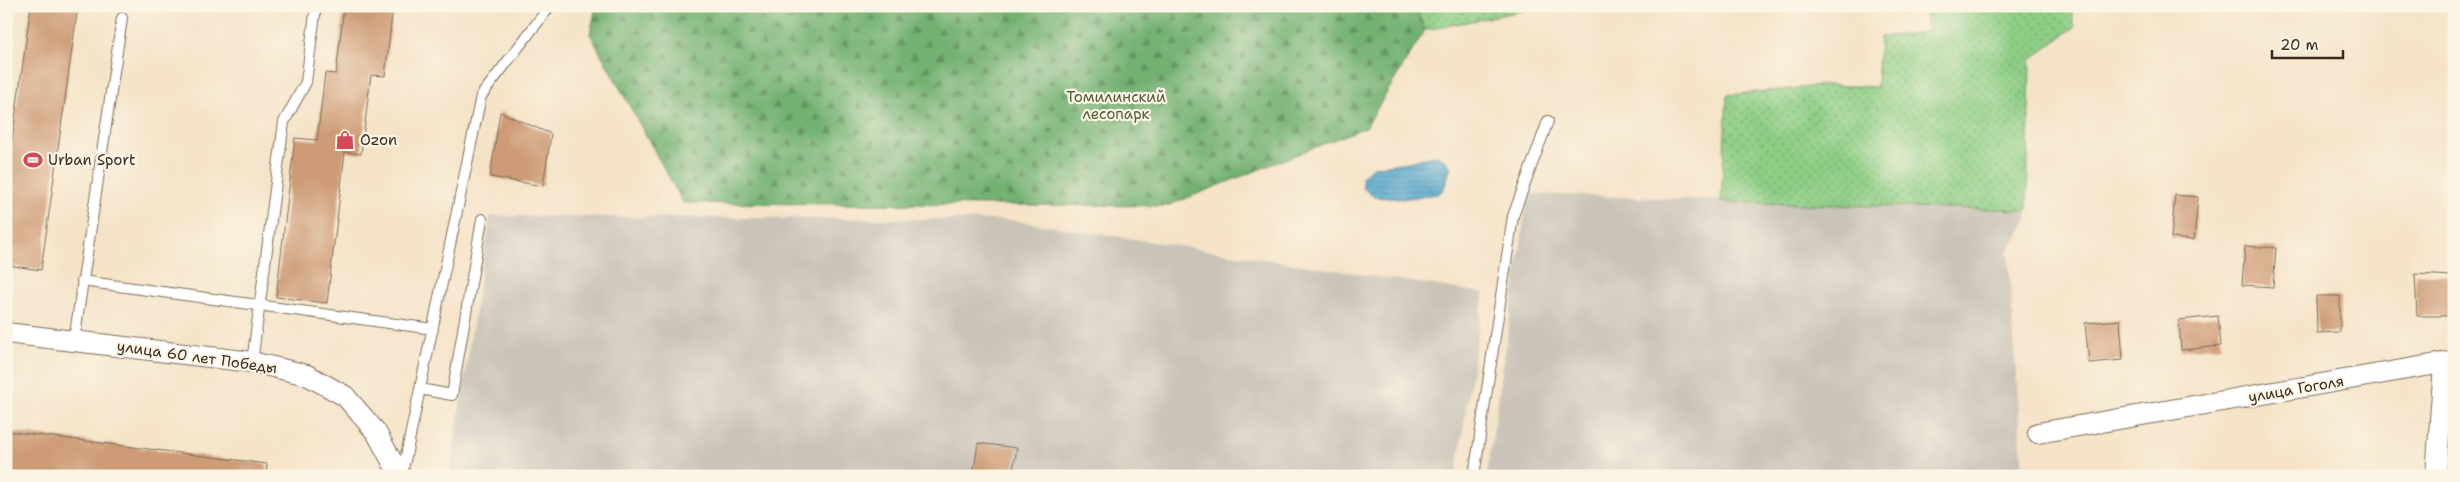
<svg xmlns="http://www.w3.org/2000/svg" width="2460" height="482" font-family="'Shantell Sans',sans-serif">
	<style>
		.industrial { fill: #c9c3b8 }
		.green { fill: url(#green-dots); stroke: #647c52 }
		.forest { fill: url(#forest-firs); stroke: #566e48 }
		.water { fill: url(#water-rules); stroke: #466876 }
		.building { fill: #ce9b76 }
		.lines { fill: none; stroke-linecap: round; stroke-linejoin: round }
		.service-casing { stroke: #7c6b59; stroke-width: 12 }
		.minor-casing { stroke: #7c6b59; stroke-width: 22 }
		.service { stroke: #fff; stroke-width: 10 }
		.minor { stroke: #fff; stroke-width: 20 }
		.labels { text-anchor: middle; stroke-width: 4.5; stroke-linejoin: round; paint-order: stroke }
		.park-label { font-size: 15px; fill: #545b3d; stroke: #fcf5e5 }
		.poi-label { font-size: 15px; fill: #3b2a1e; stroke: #fcf5e5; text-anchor: start }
		.street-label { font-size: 15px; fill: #3b2a1e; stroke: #fcf5e5 }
	</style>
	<defs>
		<pattern id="green-dots" width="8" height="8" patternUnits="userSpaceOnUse" patternTransform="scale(1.25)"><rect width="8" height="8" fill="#8dce85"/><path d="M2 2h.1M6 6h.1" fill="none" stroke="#74a76c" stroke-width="1.8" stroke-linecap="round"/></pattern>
		<pattern id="forest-firs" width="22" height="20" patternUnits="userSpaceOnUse" patternTransform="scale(1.25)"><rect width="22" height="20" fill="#72b172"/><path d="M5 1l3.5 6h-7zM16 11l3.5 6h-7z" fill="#5f905d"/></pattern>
		<pattern id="water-rules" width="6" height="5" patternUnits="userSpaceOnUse" patternTransform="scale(1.25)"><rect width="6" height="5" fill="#51a6cd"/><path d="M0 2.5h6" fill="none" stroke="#4487a6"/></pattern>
	</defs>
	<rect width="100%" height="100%" fill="#fcf5e5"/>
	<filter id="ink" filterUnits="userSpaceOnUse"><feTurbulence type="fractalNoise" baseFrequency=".02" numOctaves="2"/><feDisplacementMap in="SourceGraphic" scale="10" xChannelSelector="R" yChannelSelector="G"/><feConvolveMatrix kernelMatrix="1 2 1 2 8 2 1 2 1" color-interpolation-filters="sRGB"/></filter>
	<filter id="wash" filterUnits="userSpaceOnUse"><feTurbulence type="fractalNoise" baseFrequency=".0096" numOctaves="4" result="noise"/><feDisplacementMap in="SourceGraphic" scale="20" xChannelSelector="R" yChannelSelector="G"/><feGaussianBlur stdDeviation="1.12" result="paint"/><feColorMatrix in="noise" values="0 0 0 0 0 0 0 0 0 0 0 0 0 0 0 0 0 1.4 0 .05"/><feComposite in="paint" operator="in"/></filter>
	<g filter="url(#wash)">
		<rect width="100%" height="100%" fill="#f4e3c7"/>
		<path class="industrial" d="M 1528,194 L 2027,210 L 2027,221 L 2008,251 L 2023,476 L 1487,476 Z
			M 490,216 L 1010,220 L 1484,293 L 1456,476 L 449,476 Z"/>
		<path class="green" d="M 1316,6 L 1547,6 L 1406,34 Z
			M 1923,6 L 2070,6 L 2075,27 L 2030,60 L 2027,210 L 1721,202 L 1727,95 L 1829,85 L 1877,87 L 1880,37 L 1928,32 Z"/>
		<path class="forest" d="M 596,6 L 1415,6 L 1425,30 L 1366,127 L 1167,206 L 683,203 L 590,34 Z"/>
		<path class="water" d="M 1436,155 L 1445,160 L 1451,167 L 1444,189 L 1438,194 L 1401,199 L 1374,197 L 1363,188 L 1362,177 L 1372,167 L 1413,161 Z"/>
		<g id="blocks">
			<path class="building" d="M 31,6 L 78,6 L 41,270 L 6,265 L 6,182 Z
				M 344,6 L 393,6 L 385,76 L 371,75 L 361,154 L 345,152 L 327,303 L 276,297 L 295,138 L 317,140 L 325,73 L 336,74 Z
				M 500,112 L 551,134 L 543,186 L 490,177 Z
				M 2175,195 L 2198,197 L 2194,240 L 2171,238 Z
				M 2245,246 L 2276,248 L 2273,287 L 2242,285 Z
				M 2415,274 L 2454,276 L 2454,316 L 2417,316 Z
				M 2316,296 L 2340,296 L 2340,332 L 2317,333 Z
				M 2218,316 L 2221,346 L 2181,350 L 2179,320 Z
				M 2120,320 L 2123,360 L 2089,363 L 2085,323 Z
				M 6,431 L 267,464 L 266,476 L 6,476 Z
				M 978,443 L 1017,448 L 1012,476 L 973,476 Z"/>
		</g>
	</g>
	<g filter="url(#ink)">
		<use href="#blocks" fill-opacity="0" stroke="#7c6b59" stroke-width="1"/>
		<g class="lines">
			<g class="service-casing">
				<path id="service" d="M 82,281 L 433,329
					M 74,341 L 122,18
					M 252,362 L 284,122 L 306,82 L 316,6
					M 420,389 L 452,395 L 482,219
					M 402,475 L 481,96 L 550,6
					M 1474,476 L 1513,216 L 1548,121"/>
			</g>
			<g class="minor-casing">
				<path id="minor" d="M 6,333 L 252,362 L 307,375 L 345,396 L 376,432 L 400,476
					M 2038,433 L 2454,361
					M 2436,476 L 2444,364"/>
			</g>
			<use href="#service" class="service"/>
			<use href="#minor" class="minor"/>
		</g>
	</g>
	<defs>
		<g id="shop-bare" transform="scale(1.5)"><path d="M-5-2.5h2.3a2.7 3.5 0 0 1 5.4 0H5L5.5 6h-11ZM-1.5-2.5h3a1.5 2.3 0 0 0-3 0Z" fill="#d1495b" stroke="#fcf5e5" stroke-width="2.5" paint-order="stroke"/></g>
		<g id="stadium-bare" transform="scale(1.5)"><path d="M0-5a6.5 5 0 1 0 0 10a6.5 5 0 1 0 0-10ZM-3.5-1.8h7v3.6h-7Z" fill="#d1495b" stroke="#fcf5e5" stroke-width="2.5" paint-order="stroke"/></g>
	</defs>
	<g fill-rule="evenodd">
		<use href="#shop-bare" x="345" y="140"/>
		<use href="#stadium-bare" x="33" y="160"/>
	</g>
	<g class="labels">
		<g class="park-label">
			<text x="1116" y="102">Томилинский<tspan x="1116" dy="17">лесопарк</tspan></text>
		</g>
		<g class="poi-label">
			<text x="360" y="145">Ozon</text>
			<text x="48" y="165">Urban Sport</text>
		</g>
		<g class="street-label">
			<text transform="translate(197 357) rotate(8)" y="5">улица 60 лет Победы</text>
			<text transform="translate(2296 389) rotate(-10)" y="5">улица Гоголя</text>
		</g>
	</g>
	<rect width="2460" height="482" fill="none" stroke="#fcf5e5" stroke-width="25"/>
	<path d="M2272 50v8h71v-8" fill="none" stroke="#3b2a1e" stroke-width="2.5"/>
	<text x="2280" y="50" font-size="15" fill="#3b2a1e" stroke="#fcf5e5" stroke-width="4" paint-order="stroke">20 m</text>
</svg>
